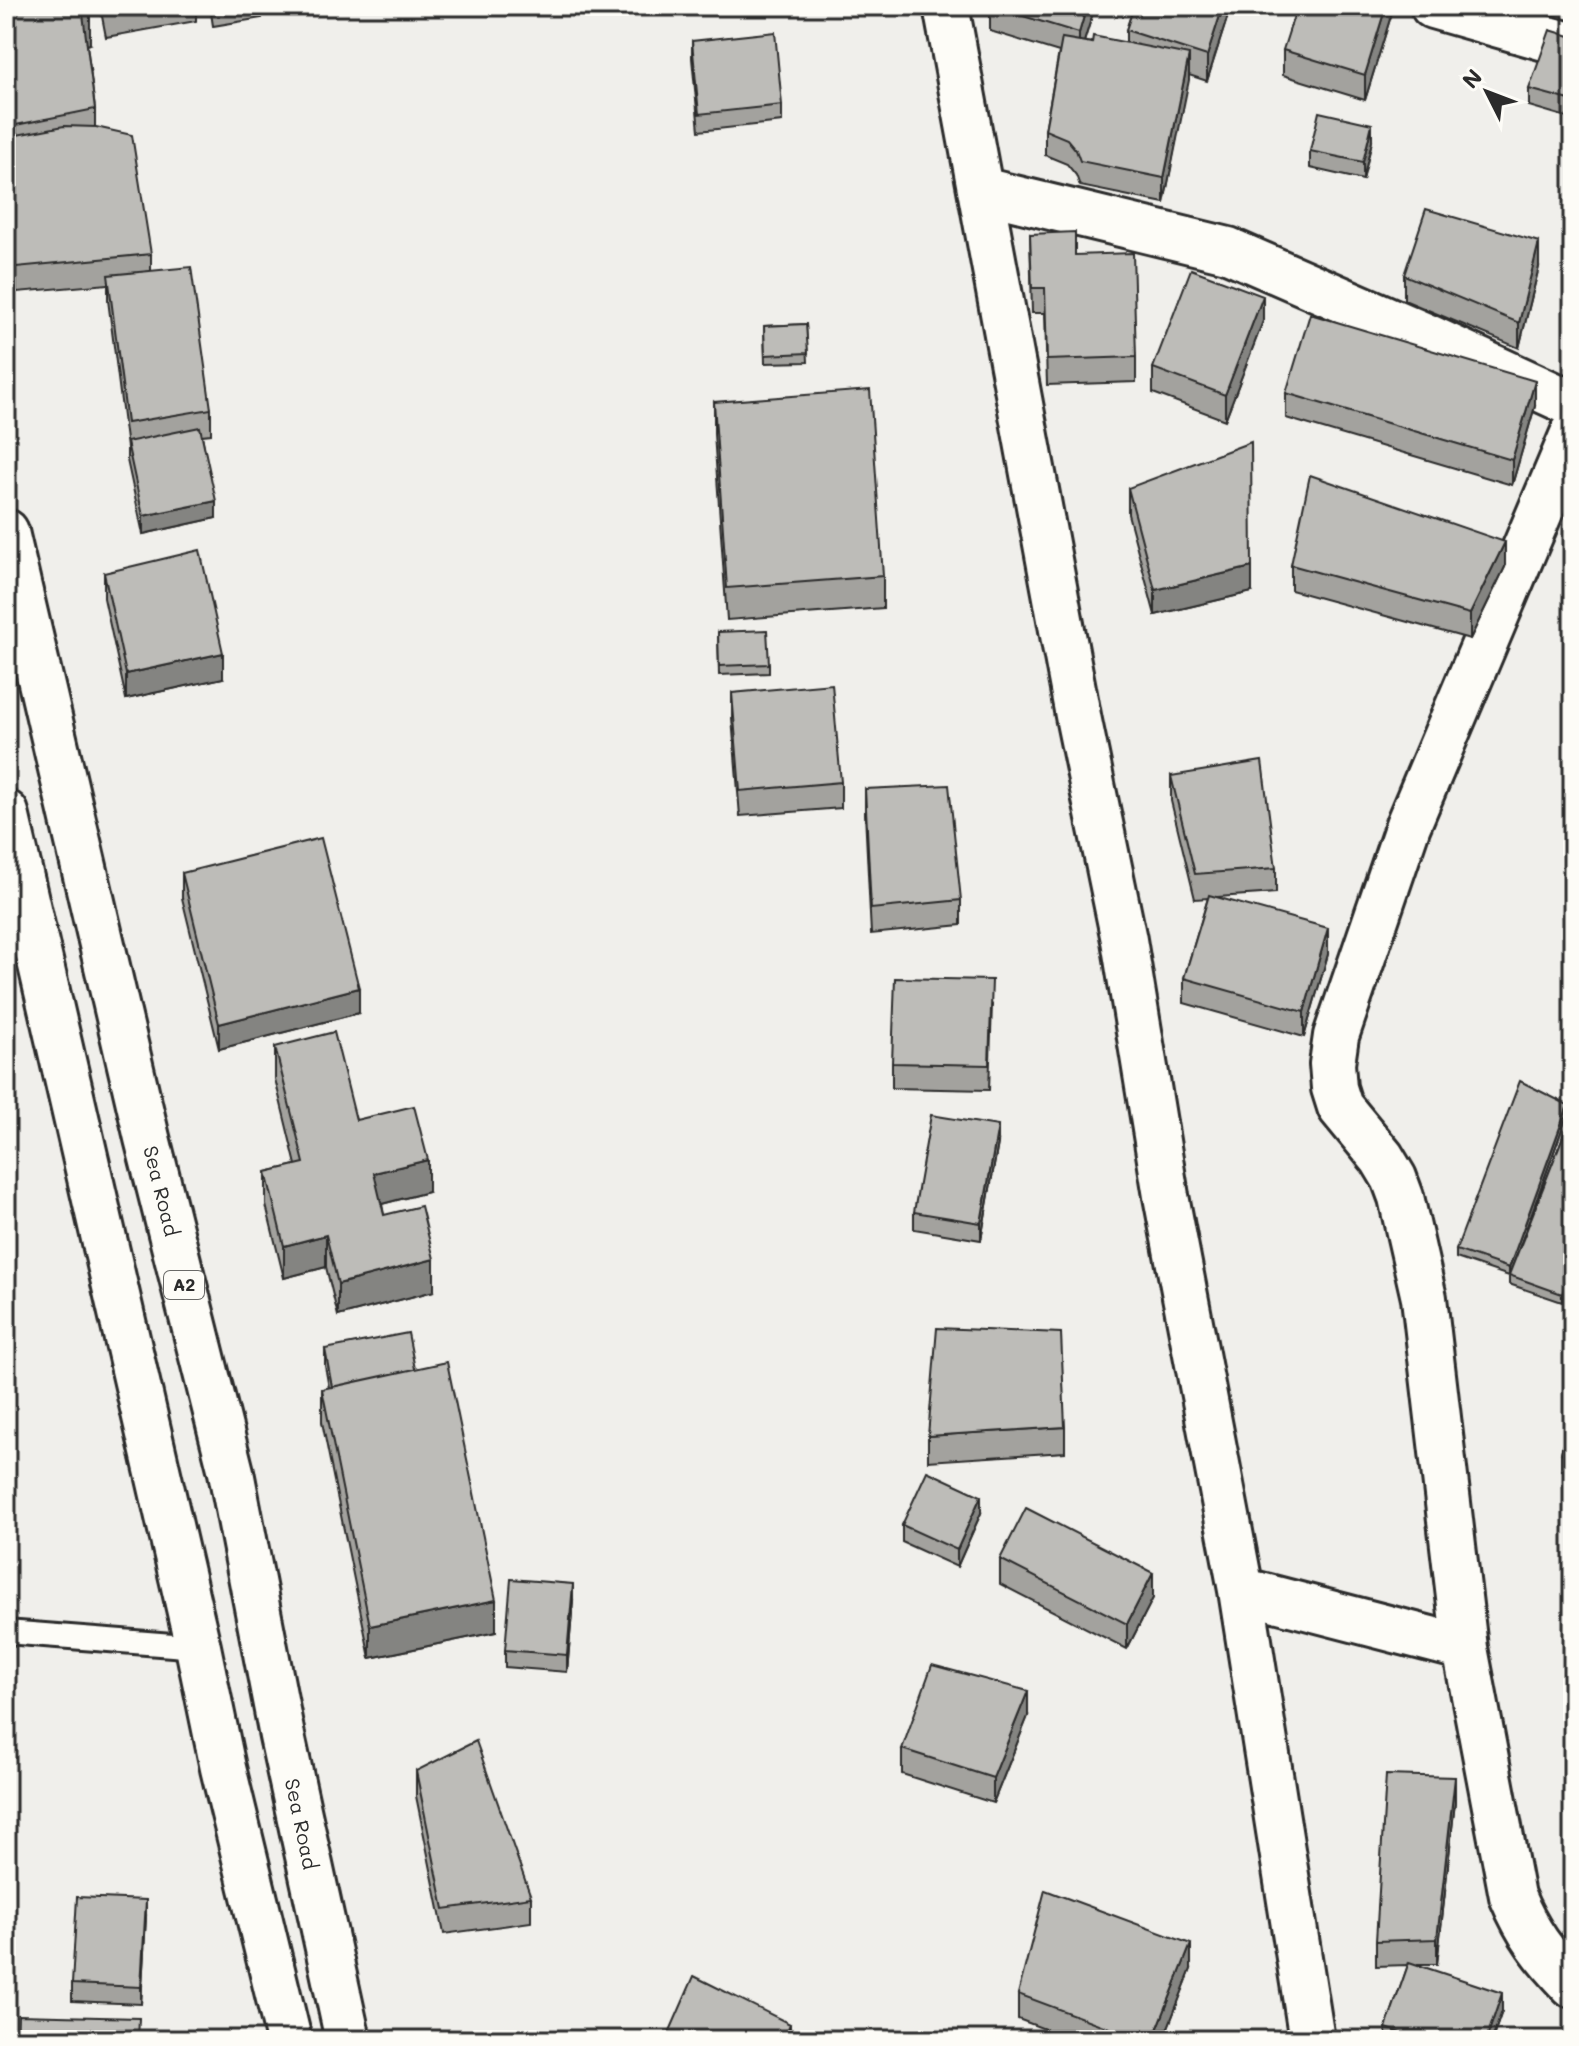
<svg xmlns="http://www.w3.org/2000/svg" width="1579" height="2046" font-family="Mali,sans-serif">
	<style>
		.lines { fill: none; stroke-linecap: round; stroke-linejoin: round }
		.lane-casing { stroke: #2b2b2b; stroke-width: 28 }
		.street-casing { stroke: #2b2b2b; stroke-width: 50 }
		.highway-casing { stroke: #2b2b2b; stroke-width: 50 }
		.lane { stroke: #fdfcf7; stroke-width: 22 }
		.street { stroke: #fdfcf7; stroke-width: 44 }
		.highway { stroke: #fdfcf7; stroke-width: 44 }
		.wall { fill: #a3a29e; stroke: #2b2b2b; stroke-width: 2 }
		.shaded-wall { fill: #848481; stroke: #2b2b2b; stroke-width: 2 }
		.building { fill: #bdbcb8; stroke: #2b2b2b; stroke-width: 2 }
		.labels { text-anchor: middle; stroke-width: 7; stroke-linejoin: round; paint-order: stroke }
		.shield { fill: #fdfcf7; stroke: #6a6a68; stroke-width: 2 }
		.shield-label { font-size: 18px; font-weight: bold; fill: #2b2b2b }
		.street-label { font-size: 20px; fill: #2b2b2b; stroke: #fdfcf7 }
	</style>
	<rect width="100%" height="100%" fill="#f0efeb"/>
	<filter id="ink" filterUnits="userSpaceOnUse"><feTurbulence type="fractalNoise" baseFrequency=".0125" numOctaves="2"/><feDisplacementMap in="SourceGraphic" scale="16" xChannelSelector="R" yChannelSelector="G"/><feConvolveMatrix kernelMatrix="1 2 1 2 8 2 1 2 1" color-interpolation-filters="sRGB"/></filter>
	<g filter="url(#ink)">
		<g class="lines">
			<g class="lane-casing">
				<path id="lane" d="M 6,1632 L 198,1647"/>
			</g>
			<g class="street-casing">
				<path id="street" d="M 946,6 L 1079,721 L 1124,940 L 1166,1196 L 1241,1590 L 1312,2040
					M 1433,6 L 1573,46
					M 981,190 L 1228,250 L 1428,337 L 1573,404
					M 1573,434 L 1408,825 L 1336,1036 L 1332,1064 L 1334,1088 L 1340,1107 L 1382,1158 L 1394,1178 L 1401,1197 L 1424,1298 L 1465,1648 L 1512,1896 C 1528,1934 1544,1955 1573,1985
					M 1241,1590 L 1465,1648"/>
			</g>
			<g class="highway-casing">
				<path id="highway" d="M 6,532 L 147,1138 L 231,1472 L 282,1736 L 348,2040
					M 6,813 L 198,1647 L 223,1768 L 289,2040"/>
			</g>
			<use href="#lane" class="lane"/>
			<use href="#street" class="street"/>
			<use href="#highway" class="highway"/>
		</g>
		<path class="wall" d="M 6,6 L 90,44 L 87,45 L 95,109 L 95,127 L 151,254 L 151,271 L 211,409 L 211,434 L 202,435 L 216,518 L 143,534 L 127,460 L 127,448 L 108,300 L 108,284 L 6,293 Z
			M 100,6 L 196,6 L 196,21 L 106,37 Z
			M 210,6 L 262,6 L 262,18 L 213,26 Z
			M 335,6 L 358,6 L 335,10 Z
			M 990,6 L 1095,6 L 1084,42 L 1092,43 L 1126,42 L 1126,30 L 1134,6 L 1231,6 L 1207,81 L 1189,75 L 1164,203 L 1080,186 L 1076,175 L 1067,164 L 1045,155 L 1045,130 L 1059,52 L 990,31 Z
			M 1394,6 L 1365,100 L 1283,75 L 1283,50 Z
			M 1573,37 L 1573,119 L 1529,106 L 1529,89 Z
			M 692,41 L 782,105 L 782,122 L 699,131 L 692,58 Z
			M 1372,141 L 1363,180 L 1310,168 L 1310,151 Z
			M 1030,234 L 1075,255 L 1136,357 L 1136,382 L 1047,385 L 1045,313 L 1032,313 Z
			M 1539,267 L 1519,348 L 1404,300 L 1404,275 Z
			M 1263,321 L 1225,420 L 1153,393 L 1153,368 Z
			M 806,324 L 808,362 L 765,363 L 764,326 Z
			M 1286,393 L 1535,406 L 1512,485 L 1286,418 Z
			M 714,402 L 883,576 L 883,608 L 727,620 L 714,434 Z
			M 1128,488 L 1252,592 L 1155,615 L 1128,514 Z
			M 1291,565 L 1505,567 L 1470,639 L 1291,590 Z
			M 104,573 L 223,678 L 126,699 L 104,598 Z
			M 718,632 L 769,664 L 769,673 L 719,675 Z
			M 732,693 L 841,782 L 841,808 L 740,816 L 732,718 Z
			M 1171,776 L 1276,868 L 1276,893 L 1217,897 L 1328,954 L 1304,1037 L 1184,1003 L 1184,978 L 1208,898 L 1195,899 L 1171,801 Z
			M 865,789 L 961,900 L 961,925 L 871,934 L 865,814 Z
			M 182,873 L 359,1013 L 219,1049 L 182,898 Z
			M 992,1005 L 989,1090 L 892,1088 L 892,1063 Z
			M 275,1047 L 356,1120 L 428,1192 L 382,1204 L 384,1215 L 434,1291 L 338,1316 L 326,1267 L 284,1278 L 266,1205 L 266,1172 L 296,1165 L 275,1079 Z
			M 1573,1111 L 1573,1274 L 1562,1302 L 1509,1284 L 1509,1275 Z
			M 1568,1113 L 1509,1276 L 1456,1258 L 1456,1250 Z
			M 998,1143 L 981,1240 L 914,1229 L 914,1212 Z
			M 1573,1277 L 1573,1308 L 1565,1305 L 1565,1296 Z
			M 325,1349 L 415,1369 L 496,1632 L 370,1658 L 322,1422 L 322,1389 L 329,1388 L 325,1366 Z
			M 1573,1400 L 1573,1472 L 1561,1470 L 1561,1453 Z
			M 1065,1427 L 1065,1452 L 928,1461 L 928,1436 Z
			M 981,1513 L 957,1567 L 902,1542 L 902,1525 Z
			M 1000,1559 L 1153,1598 L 1127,1649 L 1000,1584 Z
			M 573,1601 L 567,1672 L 505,1667 L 505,1650 Z
			M 1028,1716 L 993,1803 L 902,1774 L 902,1749 Z
			M 416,1771 L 531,1897 L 531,1922 L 444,1934 L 416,1796 Z
			M 1455,1802 L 1437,1964 L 1417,1964 L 1502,2011 L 1492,2040 L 1386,2040 L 1386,2028 L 1408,1965 L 1376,1966 L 1376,1941 Z
			M 146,1917 L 141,2004 L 72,2001 L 72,1984 Z
			M 1191,1969 L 1163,2040 L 1074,2040 L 1018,2019 L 1018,1994 Z"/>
		<path class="shaded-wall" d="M 1087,6 L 1095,6 L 1079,58 L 1079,33 Z
			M 1223,6 L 1231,6 L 1207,81 L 1207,56 Z
			M 1386,6 L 1394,6 L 1365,100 L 1365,75 Z
			M 90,12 L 90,44 L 83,46 L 83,14 Z
			M 1189,55 L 1189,80 L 1164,203 L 1164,178 Z
			M 1372,124 L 1372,141 L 1363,180 L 1363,162 Z
			M 1539,242 L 1539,267 L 1519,348 L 1519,323 Z
			M 1263,296 L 1263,321 L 1225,420 L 1225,395 Z
			M 1535,381 L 1535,406 L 1512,485 L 1512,460 Z
			M 216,501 L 216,518 L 143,534 L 143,516 Z
			M 1505,542 L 1505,567 L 1470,639 L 1470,614 Z
			M 1252,567 L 1252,592 L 1155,615 L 1155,590 Z
			M 223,653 L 223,678 L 126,699 L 126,674 Z
			M 1328,928 L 1328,954 L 1304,1037 L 1304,1012 Z
			M 359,988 L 359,1013 L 219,1049 L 219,1024 Z
			M 1568,1105 L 1568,1113 L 1509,1276 L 1509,1268 Z
			M 998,1126 L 998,1143 L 981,1240 L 981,1223 Z
			M 428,1160 L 428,1192 L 374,1206 L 374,1173 Z
			M 326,1235 L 326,1267 L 284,1278 L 284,1246 Z
			M 434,1259 L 434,1291 L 338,1316 L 338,1284 Z
			M 1573,1265 L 1573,1274 L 1562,1302 L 1562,1294 Z
			M 981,1496 L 981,1513 L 957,1567 L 957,1550 Z
			M 1153,1573 L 1153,1598 L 1127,1649 L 1127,1624 Z
			M 573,1584 L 573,1601 L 567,1672 L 567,1655 Z
			M 496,1600 L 496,1632 L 370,1658 L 370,1626 Z
			M 1028,1691 L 1028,1716 L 993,1803 L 993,1778 Z
			M 1455,1777 L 1455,1802 L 1437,1964 L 1437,1939 Z
			M 146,1900 L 146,1917 L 141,2004 L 141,1987 Z
			M 1191,1944 L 1191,1969 L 1163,2040 L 1153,2040 Z
			M 1502,1993 L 1502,2011 L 1492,2040 L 1486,2040 Z
			M 790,2024 L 790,2040 L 783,2040 Z"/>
		<path class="building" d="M 6,6 L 89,6 L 90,12 L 83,14 L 95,109 L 6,127 Z
			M 105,6 L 137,6 L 106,12 Z
			M 213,6 L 232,6 L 213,9 Z
			M 990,6 L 1087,6 L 1079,33 Z
			M 1134,6 L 1223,6 L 1207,56 L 1126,30 Z
			M 1297,6 L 1386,6 L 1365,75 L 1283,50 Z
			M 1550,30 L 1573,37 L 1573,101 L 1529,89 Z
			M 775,32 L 782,105 L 699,114 L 692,41 Z
			M 1093,36 L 1189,55 L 1164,178 L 1080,161 L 1076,150 L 1067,139 L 1045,130 L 1062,38 L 1092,43 Z
			M 1319,112 L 1372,124 L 1363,162 L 1310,151 Z
			M 64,126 L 96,127 L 132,135 L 151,254 L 6,268 L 6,137 Z
			M 1426,209 L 1539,242 L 1519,323 L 1404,275 Z
			M 1075,232 L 1075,255 L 1133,253 L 1136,357 L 1047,360 L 1045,288 L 1032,288 L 1030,234 Z
			M 191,267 L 211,409 L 127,423 L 108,275 Z
			M 1191,269 L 1263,296 L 1225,395 L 1153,368 Z
			M 1310,314 L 1535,381 L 1512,460 L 1286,393 Z
			M 806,324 L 808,353 L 765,355 L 764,326 Z
			M 870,390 L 883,576 L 727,588 L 714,402 Z
			M 200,427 L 216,501 L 143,516 L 127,442 Z
			M 1251,442 L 1252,567 L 1155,590 L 1128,488 Z
			M 1310,475 L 1505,542 L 1470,614 L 1291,565 Z
			M 200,550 L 223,653 L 126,674 L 104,573 Z
			M 767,630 L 769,664 L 719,666 L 718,632 Z
			M 832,684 L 841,782 L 740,791 L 732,693 Z
			M 1262,761 L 1276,868 L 1195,874 L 1171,776 Z
			M 949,785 L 961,900 L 871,909 L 865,789 Z
			M 321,838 L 359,988 L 219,1024 L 182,873 Z
			M 1209,895 L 1328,928 L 1304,1012 L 1184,978 Z
			M 895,978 L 992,980 L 989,1065 L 892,1063 Z
			M 334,1032 L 356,1120 L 414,1106 L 428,1160 L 374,1173 L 384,1215 L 421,1206 L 434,1259 L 338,1284 L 326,1235 L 284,1246 L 266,1172 L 304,1163 L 275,1047 Z
			M 1520,1081 L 1568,1105 L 1509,1268 L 1456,1250 Z
			M 1573,1111 L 1573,1265 L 1562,1294 L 1509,1275 Z
			M 931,1115 L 998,1126 L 981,1223 L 914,1212 Z
			M 1573,1277 L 1573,1299 L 1565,1296 Z
			M 937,1328 L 1061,1333 L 1065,1427 L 928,1436 Z
			M 408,1333 L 415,1369 L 332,1387 L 325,1349 Z
			M 447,1362 L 496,1600 L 370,1626 L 322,1389 Z
			M 1573,1400 L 1573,1455 L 1561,1453 Z
			M 927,1471 L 981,1496 L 957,1550 L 902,1525 Z
			M 1026,1508 L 1153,1573 L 1127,1624 L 1000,1559 Z
			M 511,1579 L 573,1584 L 567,1655 L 505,1650 Z
			M 932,1665 L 1028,1691 L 993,1778 L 902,1749 Z
			M 476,1741 L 531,1897 L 444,1909 L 416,1771 Z
			M 1386,1775 L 1455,1777 L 1437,1939 L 1376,1941 Z
			M 1045,1890 L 1191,1944 L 1153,2040 L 1141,2040 L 1018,1994 Z
			M 77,1897 L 146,1900 L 141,1987 L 72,1984 Z
			M 1409,1962 L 1502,1993 L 1486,2040 L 1421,2040 L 1386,2028 Z
			M 694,1976 L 790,2024 L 783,2040 L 666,2040 Z
			M 18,2015 L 139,2018 L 138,2040 L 17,2040 Z"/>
	</g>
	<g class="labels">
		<rect class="shield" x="164" y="1271" width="40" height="28" rx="6"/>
		<g class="shield-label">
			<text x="184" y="1291">A2</text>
		</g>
		<g class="street-label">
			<text transform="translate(161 1191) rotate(76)" y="7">Sea Road</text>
			<text transform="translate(301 1824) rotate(78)" y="7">Sea Road</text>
		</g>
	</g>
	<rect width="1579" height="2046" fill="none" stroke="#fdfcf7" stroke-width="32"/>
	<rect x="16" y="16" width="1547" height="2014" fill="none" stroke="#2b2b2b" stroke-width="3" filter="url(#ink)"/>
	<g transform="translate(1487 92) rotate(312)" stroke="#fdfcf7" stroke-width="6" paint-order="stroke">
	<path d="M0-6L14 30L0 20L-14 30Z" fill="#2b2b2b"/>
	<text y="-12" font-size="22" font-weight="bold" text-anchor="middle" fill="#2b2b2b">N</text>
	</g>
</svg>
